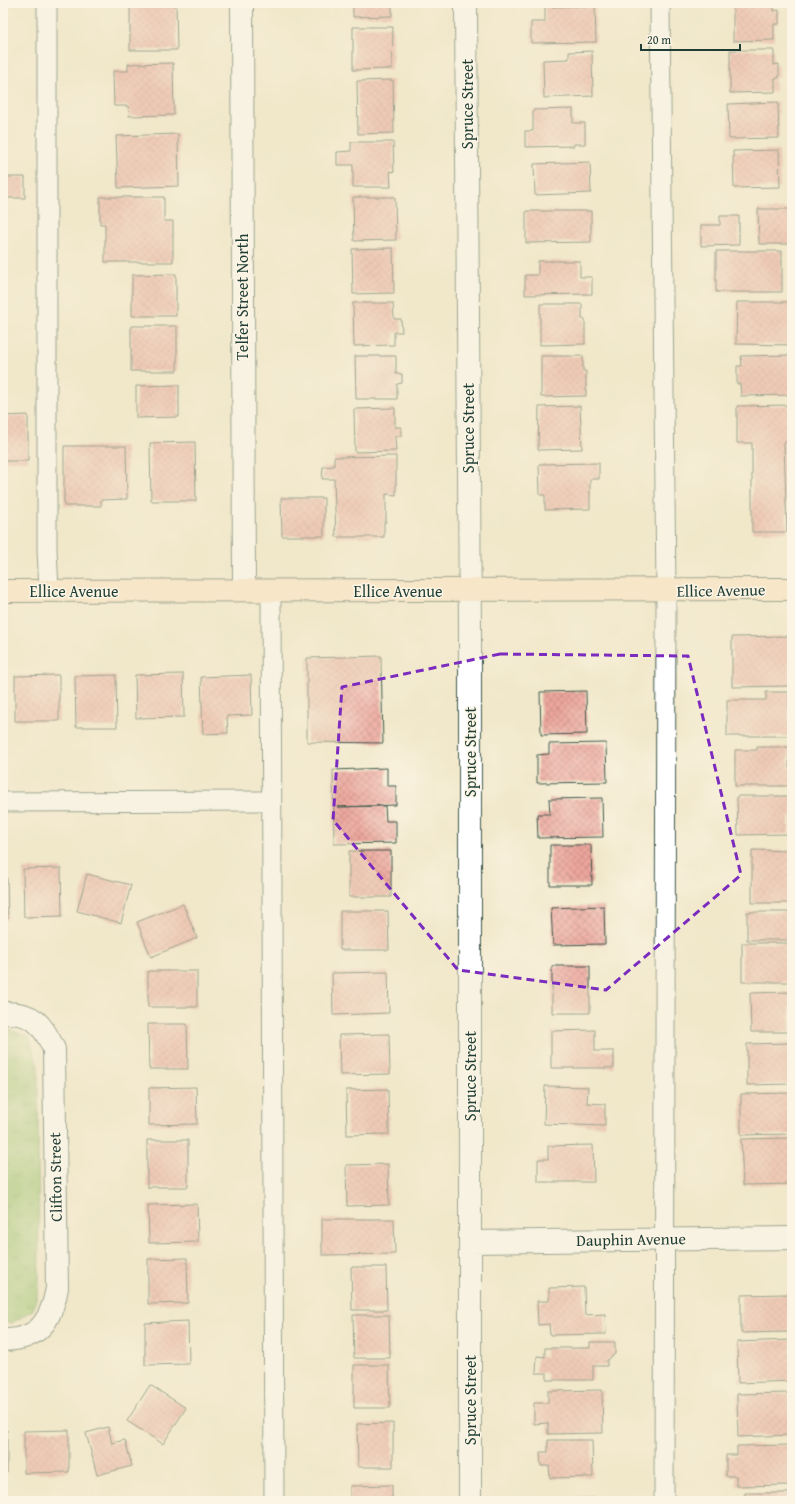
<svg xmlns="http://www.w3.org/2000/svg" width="795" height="1504" font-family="'Gentium Book Plus',serif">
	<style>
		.grass { fill: url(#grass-tufts); stroke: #5c8051 }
		.building { fill: url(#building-cross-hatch) }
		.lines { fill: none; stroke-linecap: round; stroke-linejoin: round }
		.service-casing { stroke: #3e574b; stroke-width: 21 }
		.minor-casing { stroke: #3e574b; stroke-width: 24 }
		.secondary-casing { stroke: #3e574b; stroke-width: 24 }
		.service { stroke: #fff; stroke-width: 19 }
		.minor { stroke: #fff; stroke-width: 22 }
		.secondary { stroke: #fee4c6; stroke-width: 22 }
		.marked { fill: none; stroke: #7b2cbf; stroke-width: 3; stroke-dasharray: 8 5; stroke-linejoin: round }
		.labels { text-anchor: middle; stroke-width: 3; stroke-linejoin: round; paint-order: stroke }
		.street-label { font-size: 16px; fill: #1f3d34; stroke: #fcf5e5 }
	</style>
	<defs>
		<pattern id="grass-tufts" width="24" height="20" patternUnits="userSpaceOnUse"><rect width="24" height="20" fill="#98c26e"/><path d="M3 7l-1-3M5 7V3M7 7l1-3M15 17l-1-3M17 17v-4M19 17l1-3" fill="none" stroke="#7b9f5b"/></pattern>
		<pattern id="building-cross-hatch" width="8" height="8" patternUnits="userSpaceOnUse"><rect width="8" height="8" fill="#eda69d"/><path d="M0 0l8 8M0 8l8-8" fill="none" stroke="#bf8881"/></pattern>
	</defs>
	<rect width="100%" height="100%" fill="#fcf5e5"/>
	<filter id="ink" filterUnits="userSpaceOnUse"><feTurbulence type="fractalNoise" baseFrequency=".025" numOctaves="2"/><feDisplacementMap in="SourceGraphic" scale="8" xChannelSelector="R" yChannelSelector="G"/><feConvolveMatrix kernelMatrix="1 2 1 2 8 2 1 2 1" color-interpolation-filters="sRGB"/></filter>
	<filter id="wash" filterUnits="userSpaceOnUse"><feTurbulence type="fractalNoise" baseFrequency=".012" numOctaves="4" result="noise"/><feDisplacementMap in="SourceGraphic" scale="16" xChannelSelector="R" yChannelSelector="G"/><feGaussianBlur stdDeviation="0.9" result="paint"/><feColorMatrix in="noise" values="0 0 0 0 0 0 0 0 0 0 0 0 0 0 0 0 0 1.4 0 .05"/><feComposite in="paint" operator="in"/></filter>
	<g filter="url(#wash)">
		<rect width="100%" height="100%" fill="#f1e8cb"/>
		<path class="grass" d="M 3,1027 L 29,1037 L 38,1066 L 39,1288 L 33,1310 L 12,1323 L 3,1323 Z"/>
		<g id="blocks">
			<path class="building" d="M 353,3 L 392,3 L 392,16 L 353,17 Z
				M 733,3 L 774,3 L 774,11 L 779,10 L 779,24 L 774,24 L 774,40 L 733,41 Z
				M 130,5 L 176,5 L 177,50 L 130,50 Z
				M 595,6 L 596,42 L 531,43 L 531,22 L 545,22 L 545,7 Z
				M 353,27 L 393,27 L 392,69 L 353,70 Z
				M 730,50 L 774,50 L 774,65 L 779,64 L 779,78 L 775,78 L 775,92 L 730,93 Z
				M 592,51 L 593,96 L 544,98 L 543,60 L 569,59 L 569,52 Z
				M 173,63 L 174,115 L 129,116 L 128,106 L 114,106 L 113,71 L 128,71 L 128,64 Z
				M 393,80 L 394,133 L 358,134 L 357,81 Z
				M 778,102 L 779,138 L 729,139 L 728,104 Z
				M 573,109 L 573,123 L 585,123 L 585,144 L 574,144 L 574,146 L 525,147 L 525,131 L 533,131 L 533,110 Z
				M 178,134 L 179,186 L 118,188 L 116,136 Z
				M 351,142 L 393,142 L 394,172 L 390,171 L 391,187 L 353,187 L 353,165 L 337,165 L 337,152 L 351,151 Z
				M 779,150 L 780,187 L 734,188 L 733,151 Z
				M 590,162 L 591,193 L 535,195 L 534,164 Z
				M 3,177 L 25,177 L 25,198 L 3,198 Z
				M 100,197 L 164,197 L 164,221 L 173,221 L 173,262 L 105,262 L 105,224 L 100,224 Z
				M 353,197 L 395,197 L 396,240 L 354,241 Z
				M 758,209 L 792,209 L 792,244 L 759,244 Z
				M 526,211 L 591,211 L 591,242 L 526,243 Z
				M 720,216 L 739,216 L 739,245 L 701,246 L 701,225 L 720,225 Z
				M 393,248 L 394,293 L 353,294 L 352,249 Z
				M 716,251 L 782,251 L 782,292 L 716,292 Z
				M 538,261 L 580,261 L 580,277 L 592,277 L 592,294 L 525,295 L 525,275 L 538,275 Z
				M 176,274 L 176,316 L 132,316 L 132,275 Z
				M 737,302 L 792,302 L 792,345 L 736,344 Z
				M 353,303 L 393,303 L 394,319 L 401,319 L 402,332 L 394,332 L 394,345 L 354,346 Z
				M 540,304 L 582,304 L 582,319 L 585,319 L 585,344 L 540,345 Z
				M 131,326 L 177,326 L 177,371 L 131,371 Z
				M 792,355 L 792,395 L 741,396 L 740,384 L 737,384 L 737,366 L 742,366 L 741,356 Z
				M 355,356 L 396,356 L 396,374 L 402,374 L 402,383 L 397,384 L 397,399 L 356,399 Z
				M 541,356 L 583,356 L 583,371 L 586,371 L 586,396 L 541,397 Z
				M 179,385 L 179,417 L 136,418 L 136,386 Z
				M 790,405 L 792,442 L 784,442 L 787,532 L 752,532 L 752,443 L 737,443 L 737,406 Z
				M 580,406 L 582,449 L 538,450 L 539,407 Z
				M 395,408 L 395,427 L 401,427 L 401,436 L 395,436 L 396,451 L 355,452 L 354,409 Z
				M 28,415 L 28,461 L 3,461 L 3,416 Z
				M 195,442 L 196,501 L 151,501 L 150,443 Z
				M 64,446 L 126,446 L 127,499 L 101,500 L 101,506 L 64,506 Z
				M 396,456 L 396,495 L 386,494 L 386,522 L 384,522 L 384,537 L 336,537 L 334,479 L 322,479 L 323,467 L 334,466 L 334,457 Z
				M 599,463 L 599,479 L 590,479 L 590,509 L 545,510 L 545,495 L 540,495 L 539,464 Z
				M 281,498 L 324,498 L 324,536 L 282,536 Z
				M 789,636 L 790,686 L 732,687 L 732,637 Z
				M 381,656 L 383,743 L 307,742 L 307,658 Z
				M 183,674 L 184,717 L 136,718 L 135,675 Z
				M 59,675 L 59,721 L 15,721 L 15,676 Z
				M 116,675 L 117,727 L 76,727 L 75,676 Z
				M 251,675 L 252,715 L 227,716 L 228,733 L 203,734 L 201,677 Z
				M 586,691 L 587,734 L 541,735 L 540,692 Z
				M 766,692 L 789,692 L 789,736 L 727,736 L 727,700 L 766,700 Z
				M 606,743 L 607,782 L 537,783 L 537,755 L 549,754 L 549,744 Z
				M 757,747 L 789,747 L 789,768 L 792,768 L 792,786 L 735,786 L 735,750 L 757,750 Z
				M 387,768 L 387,786 L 396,786 L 396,805 L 337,807 L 385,806 L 386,821 L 396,821 L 396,843 L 334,844 L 333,770 Z
				M 737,796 L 792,796 L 792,817 L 789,817 L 789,834 L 738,835 Z
				M 602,798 L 603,837 L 538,838 L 537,814 L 550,814 L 549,799 Z
				M 550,845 L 591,845 L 592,885 L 550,885 Z
				M 752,850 L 792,851 L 792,903 L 752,903 Z
				M 349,851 L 391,851 L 391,897 L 349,897 Z
				M 61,868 L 62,916 L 24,917 L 23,869 Z
				M 87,874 L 131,885 L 121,923 L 77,911 Z
				M 3,878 L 7,878 L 8,919 L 3,919 Z
				M 183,904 L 197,938 L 151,957 L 137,922 Z
				M 604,906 L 605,944 L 553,945 L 551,908 Z
				M 340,911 L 388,911 L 389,950 L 340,950 Z
				M 747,912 L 792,912 L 792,940 L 747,940 Z
				M 742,943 L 789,943 L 789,982 L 742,982 Z
				M 552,966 L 590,966 L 590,1013 L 552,1013 Z
				M 148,971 L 197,971 L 197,1007 L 148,1007 Z
				M 388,972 L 389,1013 L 333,1015 L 332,973 Z
				M 790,992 L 790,1032 L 751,1032 L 750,993 Z
				M 148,1024 L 187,1024 L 188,1069 L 149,1069 Z
				M 595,1030 L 595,1051 L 614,1051 L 614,1068 L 551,1068 L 551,1031 Z
				M 389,1034 L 390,1074 L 340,1075 L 339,1035 Z
				M 791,1043 L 791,1084 L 747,1085 L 747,1044 Z
				M 545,1086 L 588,1087 L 587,1103 L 605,1104 L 605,1126 L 544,1124 Z
				M 196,1087 L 197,1124 L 149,1125 L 149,1088 Z
				M 388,1089 L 389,1134 L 347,1135 L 346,1090 Z
				M 792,1093 L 792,1134 L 741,1135 L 741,1094 Z
				M 791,1138 L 792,1184 L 743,1185 L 741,1139 Z
				M 147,1140 L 188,1140 L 188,1187 L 147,1187 Z
				M 593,1145 L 594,1182 L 538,1182 L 538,1159 L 548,1159 L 548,1146 Z
				M 388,1164 L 389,1205 L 347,1206 L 346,1165 Z
				M 197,1204 L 198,1242 L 149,1243 L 148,1205 Z
				M 322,1219 L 394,1219 L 395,1254 L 322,1255 Z
				M 187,1258 L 188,1303 L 148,1304 L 148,1259 Z
				M 351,1267 L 386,1267 L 387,1310 L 352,1310 Z
				M 584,1287 L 585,1315 L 605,1314 L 606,1334 L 550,1335 L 549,1324 L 538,1325 L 537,1301 L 549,1301 L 549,1288 Z
				M 788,1294 L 789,1332 L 741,1333 L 741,1295 Z
				M 353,1315 L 389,1315 L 390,1358 L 354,1358 Z
				M 188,1321 L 189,1364 L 145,1365 L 145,1323 Z
				M 791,1340 L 792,1381 L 738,1383 L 737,1342 Z
				M 590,1342 L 615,1342 L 615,1354 L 607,1360 L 607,1366 L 593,1366 L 593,1380 L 547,1380 L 547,1373 L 536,1373 L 537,1356 L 545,1357 L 545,1348 L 590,1348 Z
				M 354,1365 L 389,1365 L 390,1408 L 354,1408 Z
				M 150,1385 L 186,1408 L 163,1444 L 127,1421 Z
				M 602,1390 L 603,1433 L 548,1434 L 548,1423 L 534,1424 L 534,1403 L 548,1403 L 548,1391 Z
				M 789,1393 L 789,1407 L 792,1407 L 792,1435 L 738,1437 L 737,1394 Z
				M 393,1423 L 393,1467 L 358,1467 L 357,1424 Z
				M 108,1427 L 112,1443 L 125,1440 L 132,1466 L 97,1475 L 86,1433 Z
				M 3,1430 L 7,1430 L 7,1473 L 3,1473 Z
				M 69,1430 L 69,1472 L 24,1473 L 24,1431 Z
				M 548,1440 L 592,1440 L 593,1477 L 550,1478 L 549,1466 L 541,1466 L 540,1452 L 548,1452 Z
				M 790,1445 L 790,1462 L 792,1462 L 792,1485 L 736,1486 L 736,1476 L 726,1476 L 726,1455 L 737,1455 L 737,1446 Z
				M 392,1485 L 392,1501 L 350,1501 L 350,1486 Z
				M 745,1493 L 792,1493 L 792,1501 L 745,1501 Z
				M 597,1498 L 597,1501 L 542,1501 L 542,1499 Z"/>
		</g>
	</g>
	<g filter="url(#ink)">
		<use href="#blocks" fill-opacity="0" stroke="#3e574b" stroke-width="1"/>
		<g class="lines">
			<g class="service-casing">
				<path id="service" d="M 47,3 L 47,549 L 49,591
					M 660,3 L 666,591 L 664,1501
					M 271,591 L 274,1501
					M 3,802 L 271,801"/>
			</g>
			<g class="minor-casing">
				<path id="minor" d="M 242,3 L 244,590
					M 466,3 L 470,630 L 470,1501
					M 3,1013 C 33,1012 42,1023 54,1049 L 57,1288 C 51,1321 39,1340 3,1340
					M 470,1242 L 792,1238"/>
			</g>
			<g class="secondary-casing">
				<path id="secondary" d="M 3,591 L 792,589"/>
			</g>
			<use href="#service" class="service"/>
			<use href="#minor" class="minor"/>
			<use href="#secondary" class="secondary"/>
		</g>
	</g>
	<path d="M0 0H795V1504H0ZM 500,654 L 688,656 L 741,875 L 606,990 L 458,970 L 333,820 L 342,687 Z" fill="#f1e8cb" fill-opacity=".55" fill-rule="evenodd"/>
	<path class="marked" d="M 500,654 L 688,656 L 741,875 L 606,990 L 458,970 L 333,820 L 342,687 Z"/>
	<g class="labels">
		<g class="street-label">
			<text transform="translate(467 104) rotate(-90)" y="6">Spruce Street</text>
			<text transform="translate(242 297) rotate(-90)" y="6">Telfer Street North</text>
			<text transform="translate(468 428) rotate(-90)" y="6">Spruce Street</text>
			<text transform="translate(721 590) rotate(-1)" y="6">Ellice Avenue</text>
			<text x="74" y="597">Ellice Avenue</text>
			<text x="398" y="597">Ellice Avenue</text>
			<text transform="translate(470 752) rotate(-90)" y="6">Spruce Street</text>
			<text transform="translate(470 1076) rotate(-90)" y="6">Spruce Street</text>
			<text transform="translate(55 1177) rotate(-91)" y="6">Clifton Street</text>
			<text transform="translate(631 1239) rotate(-1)" y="6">Dauphin Avenue</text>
			<text transform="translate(470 1400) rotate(-90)" y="6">Spruce Street</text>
		</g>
	</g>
	<rect width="795" height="1504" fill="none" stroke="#fcf5e5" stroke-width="16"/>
	<path d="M641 44v6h99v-6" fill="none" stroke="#1f3d34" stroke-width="2"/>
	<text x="647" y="44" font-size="12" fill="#1f3d34" stroke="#fcf5e5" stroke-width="3" paint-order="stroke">20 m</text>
</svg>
